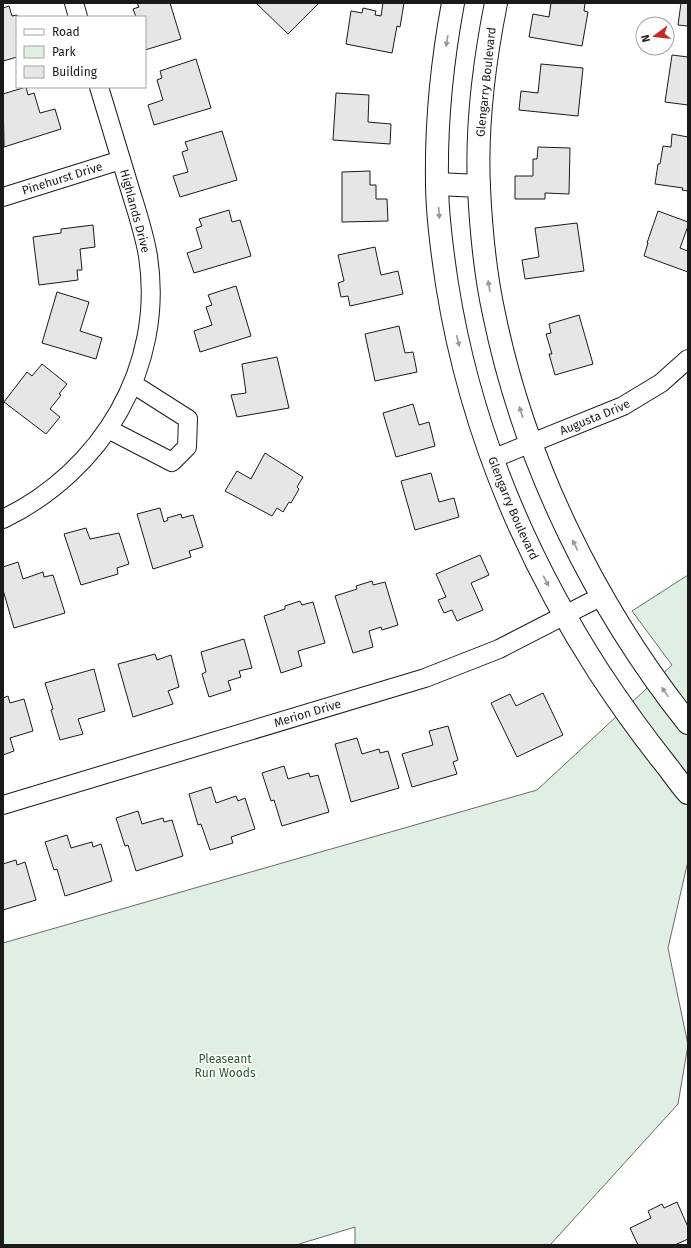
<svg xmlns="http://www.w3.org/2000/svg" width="691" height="1248" font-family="'Fira Sans',sans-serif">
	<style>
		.green { fill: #e0efe3; stroke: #6a6a6a }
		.building { fill: #e6e6e6; stroke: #1a1a1a }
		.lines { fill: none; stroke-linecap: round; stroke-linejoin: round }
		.street-casing { stroke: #1a1a1a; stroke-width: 20 }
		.secondary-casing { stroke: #1a1a1a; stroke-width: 24 }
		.street { stroke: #fff; stroke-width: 18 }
		.secondary { stroke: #fff; stroke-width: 22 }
		.oneway { fill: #989898 }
		.labels { text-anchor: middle; stroke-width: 3; stroke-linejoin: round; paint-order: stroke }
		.street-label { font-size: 12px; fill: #1a1a1a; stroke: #fff }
		.park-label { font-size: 12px; fill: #2b5a34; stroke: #fff }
	</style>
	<rect width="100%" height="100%" fill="#fff"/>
	<path class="green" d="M 688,575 L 688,861 L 668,948 L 688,1045 L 678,1104 L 550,1245 L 355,1245 L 355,1227 L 296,1245 L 3,1245 L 3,943 L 537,790 L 672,665 L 632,611 Z"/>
	<path class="building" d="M 137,3 L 170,3 L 181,39 L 145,50 L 145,17 L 136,17 L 133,9 L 139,7 Z
		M 256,3 L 319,3 L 288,34 Z
		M 383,3 L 404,3 L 400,27 L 397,26 L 392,53 L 346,44 L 351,11 L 362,13 L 363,8 L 376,11 L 375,15 L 381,16 Z
		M 551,3 L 585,3 L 584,11 L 588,12 L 582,46 L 529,37 L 533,14 L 549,17 Z
		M 681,3 L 688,3 L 688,26 L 678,25 Z
		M 9,6 L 12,16 L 17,15 L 18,17 L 17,57 L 3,61 L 3,8 Z
		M 672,55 L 688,57 L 688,105 L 665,102 Z
		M 196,59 L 211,108 L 154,125 L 148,105 L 163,100 L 157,80 L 162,78 L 160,71 Z
		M 541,64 L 583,68 L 578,116 L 519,110 L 521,91 L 538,93 Z
		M 26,87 L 28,95 L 34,93 L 40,113 L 55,109 L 61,129 L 4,147 L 3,94 Z
		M 336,93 L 369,95 L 368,122 L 391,124 L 390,144 L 333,140 Z
		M 222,131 L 237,180 L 180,197 L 173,176 L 188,172 L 182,152 L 188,150 L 185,142 Z
		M 672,134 L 688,137 L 688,191 L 682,190 L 683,188 L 655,184 L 658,164 L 660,164 L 663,146 L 671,147 Z
		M 538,147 L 570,148 L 569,194 L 545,193 L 545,199 L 515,199 L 515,176 L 533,176 L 533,159 L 537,159 Z
		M 370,171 L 370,185 L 376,185 L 376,199 L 387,199 L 388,221 L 342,222 L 342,172 Z
		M 229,210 L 232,222 L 240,220 L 251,256 L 194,273 L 187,253 L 202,248 L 196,228 L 202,226 L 199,219 Z
		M 658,211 L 688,222 L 688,226 L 680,248 L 688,251 L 688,272 L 644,256 L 648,243 L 647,243 Z
		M 577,223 L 584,271 L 525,279 L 522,260 L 539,257 L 535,228 Z
		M 93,225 L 95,247 L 80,249 L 82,270 L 77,270 L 78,280 L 39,285 L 33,237 L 61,233 L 61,229 Z
		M 375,247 L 381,275 L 398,271 L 403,294 L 350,306 L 348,296 L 341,297 L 338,283 L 344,281 L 338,255 Z
		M 236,286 L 251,336 L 200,352 L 194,331 L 212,325 L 206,307 L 212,305 L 208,295 Z
		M 57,292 L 89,302 L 80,331 L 102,338 L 96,359 L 42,343 Z
		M 579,315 L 593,364 L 555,375 L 549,354 L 552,354 L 546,334 L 551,333 L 549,324 Z
		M 399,326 L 405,353 L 413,352 L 417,372 L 375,381 L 365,334 Z
		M 277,357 L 289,408 L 237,417 L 231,395 L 246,393 L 242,364 Z
		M 42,364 L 67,384 L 59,394 L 61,395 L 50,409 L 60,417 L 46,434 L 4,402 L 27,372 L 32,376 Z
		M 413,404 L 419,425 L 429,422 L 435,446 L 396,457 L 383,413 Z
		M 265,453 L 303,477 L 297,487 L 299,489 L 291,503 L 289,502 L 283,512 L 277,508 L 272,516 L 225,491 L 237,471 L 251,479 Z
		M 431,473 L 439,502 L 454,498 L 459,517 L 415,530 L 401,481 Z
		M 160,508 L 164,522 L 168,520 L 167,518 L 181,514 L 182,518 L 193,515 L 203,547 L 189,551 L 191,557 L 153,569 L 137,514 Z
		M 86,528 L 90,539 L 119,533 L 129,564 L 117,568 L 118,574 L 81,585 L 64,534 Z
		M 480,555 L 489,575 L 471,583 L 483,610 L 457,621 L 452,610 L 444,613 L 438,600 L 446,597 L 436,574 Z
		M 18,562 L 23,579 L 43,572 L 44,577 L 53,575 L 65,613 L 14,628 L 3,590 L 3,567 Z
		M 372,581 L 373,585 L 385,582 L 398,625 L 382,630 L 381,627 L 369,631 L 373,647 L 353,653 L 335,596 L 357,589 L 356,586 Z
		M 300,601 L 302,605 L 313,602 L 325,643 L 298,651 L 302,666 L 281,673 L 264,616 L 285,609 L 285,606 Z
		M 244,639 L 252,668 L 239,671 L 241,677 L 228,681 L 231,690 L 209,697 L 202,674 L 206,672 L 201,652 Z
		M 155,654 L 157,660 L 171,655 L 179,687 L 168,691 L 173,704 L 133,717 L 118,664 Z
		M 94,669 L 105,711 L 78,719 L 83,734 L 60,740 L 51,710 L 53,709 L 45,683 Z
		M 543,693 L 563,735 L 517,757 L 491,703 L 510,694 L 516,706 Z
		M 8,696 L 10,703 L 24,699 L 33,731 L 10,738 L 14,751 L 3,755 L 3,698 Z
		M 448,726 L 458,760 L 453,762 L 457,774 L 412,787 L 402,754 L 433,745 L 429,731 Z
		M 357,738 L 362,754 L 379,749 L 380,753 L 388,751 L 399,788 L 351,802 L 335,744 Z
		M 284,766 L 288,779 L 309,773 L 310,777 L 318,775 L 329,812 L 282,826 L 274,800 L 271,801 L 262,773 Z
		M 211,787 L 216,803 L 236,796 L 238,801 L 245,798 L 255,829 L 231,837 L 233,843 L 210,850 L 201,824 L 198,825 L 189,794 Z
		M 138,811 L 142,824 L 163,818 L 164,822 L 172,820 L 183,856 L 136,871 L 128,845 L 125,846 L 116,818 Z
		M 67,835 L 71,848 L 92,842 L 93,847 L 101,844 L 112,881 L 65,896 L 57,869 L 54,870 L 45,842 Z
		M 16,860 L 17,865 L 25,862 L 36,900 L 3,910 L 3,864 Z
		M 677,1202 L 688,1227 L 688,1239 L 675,1245 L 638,1245 L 630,1228 L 651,1218 L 648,1211 L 662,1204 L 664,1208 Z"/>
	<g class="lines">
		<g class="street-casing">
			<g id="street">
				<path d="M 74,3 L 78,17"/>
				<path id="s1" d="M 3,197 L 121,160"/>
				<path d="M 108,429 L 172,462 L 187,447 L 188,419 L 133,384"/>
				<path id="s2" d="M 492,459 L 623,406 L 661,383 L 688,359"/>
				<path d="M 3,519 C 102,471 165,367 148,256 C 144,232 136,209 129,186 C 119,153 109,120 99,87"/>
				<path id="s3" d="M 3,805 L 425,678 L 499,649 L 602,596"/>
			</g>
		</g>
		<g class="secondary-casing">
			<g id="secondary">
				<path id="s4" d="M 453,3 C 442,62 436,122 437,182 C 437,216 442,251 447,284 C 469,423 523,554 599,672 C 620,704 643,736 667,766 C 674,775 680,784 688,793"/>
				<path d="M 496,3 C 484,63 476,126 479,188 C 481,230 485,273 494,314 C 524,461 595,606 688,723"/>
				<path d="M 437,184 L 479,186"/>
			</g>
		</g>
		<use href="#street" class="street"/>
		<use href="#secondary" class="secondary"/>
	</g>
	<defs><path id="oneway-solid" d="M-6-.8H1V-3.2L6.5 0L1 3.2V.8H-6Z"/></defs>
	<g class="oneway">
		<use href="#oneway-solid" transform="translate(447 41) rotate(99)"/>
		<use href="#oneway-solid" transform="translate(439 213) rotate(86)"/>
		<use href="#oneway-solid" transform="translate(489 286) rotate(-99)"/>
		<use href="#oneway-solid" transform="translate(458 341) rotate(76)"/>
		<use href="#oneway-solid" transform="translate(521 412) rotate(-108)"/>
		<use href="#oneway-solid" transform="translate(575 545) rotate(-116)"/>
		<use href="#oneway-solid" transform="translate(546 581) rotate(62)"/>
		<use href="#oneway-solid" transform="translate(665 692) rotate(-126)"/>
	</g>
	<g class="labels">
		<g class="street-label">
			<text transform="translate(486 82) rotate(-84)" y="4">Glengarry Boulevard</text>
			<text dy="4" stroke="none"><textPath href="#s1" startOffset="62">Pinehurst Drive</textPath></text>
			<text transform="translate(135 211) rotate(75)" y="4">Highlands Drive</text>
			<text dy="4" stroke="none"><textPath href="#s2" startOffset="111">Augusta Drive</textPath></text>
			<text dy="4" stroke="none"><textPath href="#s4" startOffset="517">Glengarry Boulevard</textPath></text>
			<text dy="4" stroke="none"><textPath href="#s3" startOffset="318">Merion Drive</textPath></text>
		</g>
		<g class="park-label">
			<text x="225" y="1063">Pleaseant<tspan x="225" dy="14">Run Woods</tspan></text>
		</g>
	</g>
	<rect width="691" height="1248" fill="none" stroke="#1a1a1a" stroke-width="8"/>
	<rect x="16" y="16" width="130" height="72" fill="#ffffff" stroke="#a3a3a3"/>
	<rect x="24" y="29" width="20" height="6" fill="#ffffff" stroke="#a3a3a3"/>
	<text x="52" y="36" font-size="12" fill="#1a1a1a">Road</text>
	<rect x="24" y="46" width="20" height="12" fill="#e0efe3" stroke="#a3a3a3"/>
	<text x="52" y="56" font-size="12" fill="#1a1a1a">Park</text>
	<rect x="24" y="66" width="20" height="12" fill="#e6e6e6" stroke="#a3a3a3"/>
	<text x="52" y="76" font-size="12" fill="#1a1a1a">Building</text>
	<g transform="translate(655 36) rotate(255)"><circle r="19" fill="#ffffff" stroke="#a3a3a3"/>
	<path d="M0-3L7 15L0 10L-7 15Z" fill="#c62828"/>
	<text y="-6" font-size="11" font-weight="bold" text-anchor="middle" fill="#1a1a1a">N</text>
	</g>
</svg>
